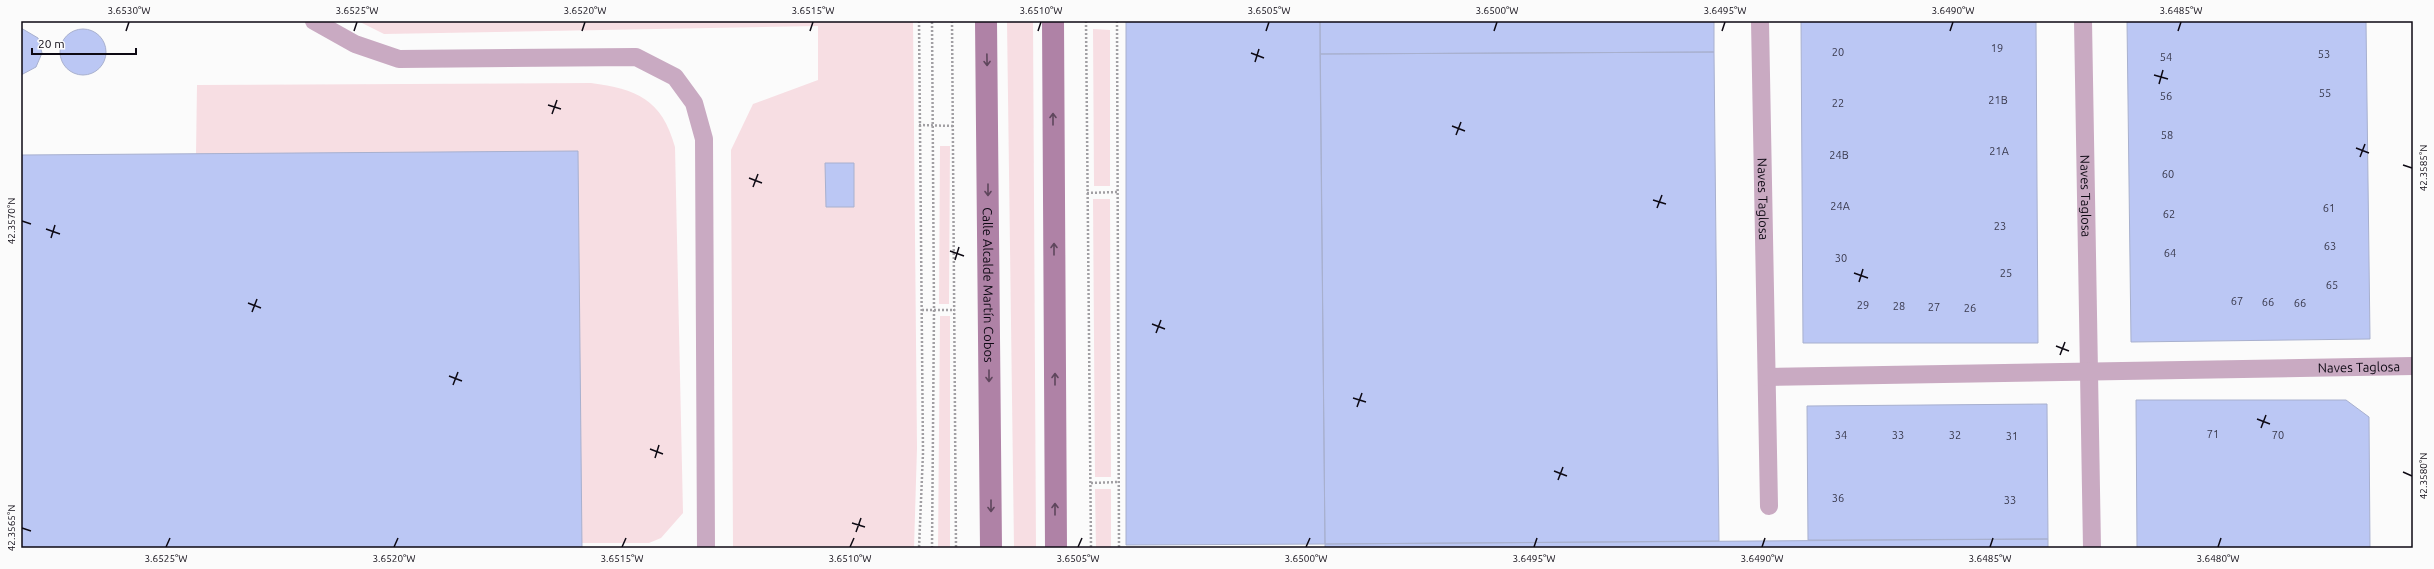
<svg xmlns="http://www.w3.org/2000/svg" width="2434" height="569" font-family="Ubuntu,sans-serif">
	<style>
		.green { fill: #f7dee3 }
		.building { fill: #bbc7f4; stroke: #a8b0ce }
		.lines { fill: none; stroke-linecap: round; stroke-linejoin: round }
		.path { stroke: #a19fa3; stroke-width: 2.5; stroke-dasharray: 2 2; stroke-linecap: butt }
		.service { stroke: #c9aac2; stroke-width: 18 }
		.secondary { stroke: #af82a6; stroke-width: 22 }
		.oneway { stroke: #5e465c }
		.ticks { fill: none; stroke: #0d0913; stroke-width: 1.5 }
		.labels { text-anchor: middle; stroke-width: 3; stroke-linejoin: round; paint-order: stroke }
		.number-label { font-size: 11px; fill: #38384b }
		.street-label { font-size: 13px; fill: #0d0913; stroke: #fbfbfb }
		.neatline { fill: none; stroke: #0d0913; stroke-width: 1.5 }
		.ticks-label { font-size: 10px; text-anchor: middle; fill: #0d0913 }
	</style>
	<rect width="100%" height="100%" fill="#fbfbfb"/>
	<path class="green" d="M 358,21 L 913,21 L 917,448 L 914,548 L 733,548 L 731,150 L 753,104 L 818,80 L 818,26 L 384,34 Z
		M 1007,21 L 1033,21 L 1036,548 L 1014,548 Z
		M 1093,29 L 1110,30 L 1110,186 L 1094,186 Z
		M 591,83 C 636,89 662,99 675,147 L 683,513 L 661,538 L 649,543 L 582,543 L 196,154 L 197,85 Z
		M 940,146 L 950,146 L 949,304 L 939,304 Z
		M 1093,199 L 1110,199 L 1111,477 L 1095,477 Z
		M 940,316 L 950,316 L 950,548 L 938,548 Z
		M 1095,489 L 1111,489 L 1111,548 L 1096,548 Z"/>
	<path class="building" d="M 1126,21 L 1320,21 L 1325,544 L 1126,545 Z
		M 1320,21 L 1714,21 L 1714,52 L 1320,54 Z
		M 1801,21 L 2036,21 L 2038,343 L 1803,343 Z
		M 2127,21 L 2366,21 L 2370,339 L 2131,342 Z
		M 21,28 L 38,38 L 42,53 L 36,67 L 21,75 Z
		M60 52a23 23 0 1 1 46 0a23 23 0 1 1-46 0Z
		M 1714,52 L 1719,541 L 1325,544 L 1320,54 Z
		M 578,151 L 582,548 L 21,548 L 21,155 Z
		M 825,163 L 854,163 L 854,207 L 826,207 Z
		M 2136,400 L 2346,400 L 2369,417 L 2370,548 L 2137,548 Z
		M 2047,404 L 2048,539 L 1808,540 L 1807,406 Z
		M 2048,539 L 2048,548 L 1325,548 L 1325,544 Z"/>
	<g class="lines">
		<path class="path" d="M 919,21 L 923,453 L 919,548
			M 952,21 L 956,548
			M 1086,21 L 1091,548
			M 1117,21 L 1119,548
			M 919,125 L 954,126
			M 1087,193 L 1118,192
			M 922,310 L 955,310
			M 1091,483 L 1118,482
			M 932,548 L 934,310 L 932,21"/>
		<g class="service">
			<path d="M 314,21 L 355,44 L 399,59 L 636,57 L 675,77 L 694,103 L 704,139 L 706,548"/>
			<path id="s1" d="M 1760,21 L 1769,506"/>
			<path id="s2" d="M 2083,21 L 2092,548"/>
			<path id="s3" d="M 1767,377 L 2413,366"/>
		</g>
		<g class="secondary">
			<path id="s4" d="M 986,21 L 991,548"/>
			<path d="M 1053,21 L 1056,548"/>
		</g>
	</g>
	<defs><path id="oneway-shaft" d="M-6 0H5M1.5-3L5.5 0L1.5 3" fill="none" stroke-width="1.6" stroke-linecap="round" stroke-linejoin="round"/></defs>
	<g class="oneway">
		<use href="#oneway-shaft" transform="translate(987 60) rotate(89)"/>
		<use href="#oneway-shaft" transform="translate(1053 119) rotate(-90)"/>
		<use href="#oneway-shaft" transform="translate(988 190) rotate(90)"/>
		<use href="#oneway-shaft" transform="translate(1054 249) rotate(-90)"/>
		<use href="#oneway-shaft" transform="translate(989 376) rotate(90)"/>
		<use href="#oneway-shaft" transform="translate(1055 379) rotate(-90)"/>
		<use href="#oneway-shaft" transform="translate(991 506) rotate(90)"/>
		<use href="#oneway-shaft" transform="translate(1055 509) rotate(-90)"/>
	</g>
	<path class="ticks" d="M 126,31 L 129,22M 354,31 L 357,22M 582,31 L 585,22M 810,31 L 813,22M 1038,31 L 1041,22M 1266,31 L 1269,22M 1494,31 L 1497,22M 1722,31 L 1725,22M 1950,31 L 1953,22M 2178,31 L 2181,22M 1251,53 L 1264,58M 1255,62 L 1259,49M 2154,75 L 2168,79M 2159,84 L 2163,70M 548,105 L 561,109M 552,114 L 557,100M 1452,126 L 1465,131M 1456,135 L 1461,122M 2356,148 L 2369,153M 2360,157 L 2365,144M 2403,165 L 2412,168M 749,178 L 762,183M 753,187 L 758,174M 1653,200 L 1666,204M 1657,208 L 1662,195M 22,221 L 31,224M 46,229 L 60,234M 51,238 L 55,225M 950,251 L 964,256M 955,260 L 959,247M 1854,273 L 1868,278M 1859,282 L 1863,269M 248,303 L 261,308M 252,312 L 257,299M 1152,324 L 1165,329M 1156,333 L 1161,320M 2056,346 L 2069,351M 2060,355 L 2065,342M 449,376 L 462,381M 453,385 L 458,372M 1353,398 L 1366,402M 1357,407 L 1362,393M 2257,419 L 2270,424M 2261,428 L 2266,415M 650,449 L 663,454M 655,458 L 659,445M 1554,471 L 1567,476M 2403,472 L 2412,476M 1558,480 L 1563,467M 852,523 L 865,527M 22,528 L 31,531M 856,532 L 861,518M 166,547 L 170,538M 394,547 L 398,538M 622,547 L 626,538M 850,547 L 854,538M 1078,547 L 1082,538M 1306,547 L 1310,538M 1534,547 L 1537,538M 1762,547 L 1765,538M 1990,547 L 1993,538M 2218,547 L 2221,538"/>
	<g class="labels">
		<g class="number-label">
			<text x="1997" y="52">19</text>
			<text x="1838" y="56">20</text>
			<text x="2324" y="58">53</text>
			<text x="2166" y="61">54</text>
			<text x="2325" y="97">55</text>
			<text x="2166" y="100">56</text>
			<text x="1998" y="104">21B</text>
			<text x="1838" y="107">22</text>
			<text x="2167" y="139">58</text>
			<text x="1999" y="155">21A</text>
			<text x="1839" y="159">24B</text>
			<text x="2168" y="178">60</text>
			<text x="1840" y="210">24A</text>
			<text x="2329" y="212">61</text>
			<text x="2169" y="218">62</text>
			<text x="2000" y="230">23</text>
			<text x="2330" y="250">63</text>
			<text x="2170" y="257">64</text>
			<text x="1841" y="262">30</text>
			<text x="2006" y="277">25</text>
			<text x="2332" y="289">65</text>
			<text x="2237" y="305">67</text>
			<text x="2268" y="306">66</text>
			<text x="2300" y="307">66</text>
			<text x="1863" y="309">29</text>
			<text x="1899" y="310">28</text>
			<text x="1934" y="311">27</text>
			<text x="1970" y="312">26</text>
			<text x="2213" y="438">71</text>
			<text x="1841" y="439">34</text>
			<text x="1898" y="439">33</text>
			<text x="1955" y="439">32</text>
			<text x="2278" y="439">70</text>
			<text x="2012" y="440">31</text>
			<text x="1838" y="502">36</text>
			<text x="2010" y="504">33</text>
		</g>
		<g class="street-label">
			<text dy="5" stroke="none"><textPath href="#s2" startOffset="175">Naves Taglosa</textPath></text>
			<text dy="5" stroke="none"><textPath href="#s1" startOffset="178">Naves Taglosa</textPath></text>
			<text dy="5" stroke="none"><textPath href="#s4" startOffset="264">Calle Alcalde Martín Cobos</textPath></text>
			<text dy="5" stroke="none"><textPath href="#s3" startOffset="592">Naves Taglosa</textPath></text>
		</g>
	</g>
	<rect width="2434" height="569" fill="none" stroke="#fbfbfb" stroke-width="44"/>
	<path d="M32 48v6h104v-6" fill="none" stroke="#0d0913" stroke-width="2"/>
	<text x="38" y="48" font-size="12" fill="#0d0913" stroke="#fbfbfb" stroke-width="3" paint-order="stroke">20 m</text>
	<rect x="22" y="22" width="2390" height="525" class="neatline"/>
	<g class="ticks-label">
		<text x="129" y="14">3.6530°W</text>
		<text x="357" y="14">3.6525°W</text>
		<text x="585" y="14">3.6520°W</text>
		<text x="813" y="14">3.6515°W</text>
		<text x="1041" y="14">3.6510°W</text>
		<text x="1269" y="14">3.6505°W</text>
		<text x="1497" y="14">3.6500°W</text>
		<text x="1725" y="14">3.6495°W</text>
		<text x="1953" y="14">3.6490°W</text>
		<text x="2181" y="14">3.6485°W</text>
		<text transform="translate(2423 168) rotate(-90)" y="4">42.3585°N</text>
		<text transform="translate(11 221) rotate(-90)" y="4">42.3570°N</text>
		<text transform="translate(2423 476) rotate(-90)" y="4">42.3580°N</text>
		<text transform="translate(11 528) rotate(-90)" y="4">42.3565°N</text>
		<text x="166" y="562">3.6525°W</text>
		<text x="394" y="562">3.6520°W</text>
		<text x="622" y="562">3.6515°W</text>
		<text x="850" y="562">3.6510°W</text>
		<text x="1078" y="562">3.6505°W</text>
		<text x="1306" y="562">3.6500°W</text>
		<text x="1534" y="562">3.6495°W</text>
		<text x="1762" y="562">3.6490°W</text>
		<text x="1990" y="562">3.6485°W</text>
		<text x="2218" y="562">3.6480°W</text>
	</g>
</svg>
